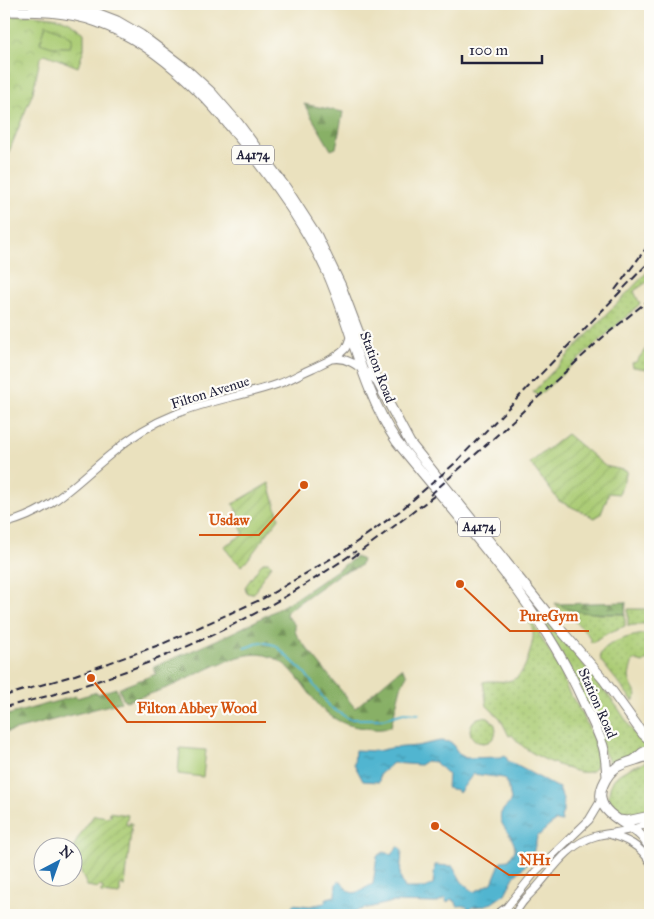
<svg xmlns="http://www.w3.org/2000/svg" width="654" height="919" font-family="'IM FELL Great Primer',serif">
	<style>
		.grass { fill: url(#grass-dots); stroke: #667758 }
		.forest { fill: url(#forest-firs); stroke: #556950 }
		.park { fill: url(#park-crowns); stroke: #667758 }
		.garden { fill: url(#garden-furrows); stroke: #667758 }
		.pitch { fill: #abcc75; stroke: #667758 }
		.water { fill: url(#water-ripples); stroke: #3a6c86 }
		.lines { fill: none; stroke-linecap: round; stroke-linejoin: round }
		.stream { stroke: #51b5d0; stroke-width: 2 }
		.minor-casing { stroke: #86827c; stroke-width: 9 }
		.major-casing { stroke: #86827c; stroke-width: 11 }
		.minor { stroke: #fff; stroke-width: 7 }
		.major { stroke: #fff; stroke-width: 9 }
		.rail { stroke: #22223b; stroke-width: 2; stroke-dasharray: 8 4; stroke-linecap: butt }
		.labels { text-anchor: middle; stroke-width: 4.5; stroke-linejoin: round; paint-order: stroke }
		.shield { fill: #fdfcf7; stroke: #646373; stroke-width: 1 }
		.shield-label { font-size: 12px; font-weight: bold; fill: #22223b }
		.street-label { font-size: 14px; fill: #22223b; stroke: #fdfcf7 }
		.leader { fill: none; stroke: #d45411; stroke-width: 2 }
		.callout-dot { fill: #d45411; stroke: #fdfcf7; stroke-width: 2 }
		.callout-label { font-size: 15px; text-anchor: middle; font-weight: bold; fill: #d45411; stroke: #fdfcf7; stroke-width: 4.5; stroke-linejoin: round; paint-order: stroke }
	</style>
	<defs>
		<pattern id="grass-dots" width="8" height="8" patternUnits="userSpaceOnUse" patternTransform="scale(1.25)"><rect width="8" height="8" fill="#abcc75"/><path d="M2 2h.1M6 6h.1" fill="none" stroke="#93af66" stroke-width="1.8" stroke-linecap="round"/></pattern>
		<pattern id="forest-firs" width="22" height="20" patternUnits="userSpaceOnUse" patternTransform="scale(1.25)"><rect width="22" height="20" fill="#88b066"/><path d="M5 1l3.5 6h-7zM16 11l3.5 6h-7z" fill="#6f8f55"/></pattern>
		<pattern id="park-crowns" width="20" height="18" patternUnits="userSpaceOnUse" patternTransform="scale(1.25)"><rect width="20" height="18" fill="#abcc75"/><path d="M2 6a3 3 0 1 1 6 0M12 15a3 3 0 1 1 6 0" fill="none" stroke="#93af66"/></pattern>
		<pattern id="garden-furrows" width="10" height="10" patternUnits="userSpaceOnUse" patternTransform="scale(1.25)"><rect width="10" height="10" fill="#abcc75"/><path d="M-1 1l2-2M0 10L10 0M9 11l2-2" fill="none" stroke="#93af66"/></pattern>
		<pattern id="water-ripples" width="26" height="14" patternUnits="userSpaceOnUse" patternTransform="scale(1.25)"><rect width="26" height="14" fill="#51b5d0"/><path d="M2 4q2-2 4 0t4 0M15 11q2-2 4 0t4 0" fill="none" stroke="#4393aa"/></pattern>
	</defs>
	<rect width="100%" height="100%" fill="#fdfcf7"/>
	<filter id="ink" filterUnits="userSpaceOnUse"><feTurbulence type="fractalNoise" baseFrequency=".02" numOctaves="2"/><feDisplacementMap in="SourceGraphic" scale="10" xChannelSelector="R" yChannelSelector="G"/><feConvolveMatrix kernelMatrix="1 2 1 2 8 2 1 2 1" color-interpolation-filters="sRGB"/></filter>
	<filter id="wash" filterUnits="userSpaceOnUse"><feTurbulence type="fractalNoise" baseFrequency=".0096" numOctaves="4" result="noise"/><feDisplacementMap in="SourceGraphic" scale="20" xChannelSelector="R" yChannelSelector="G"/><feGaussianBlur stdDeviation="1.12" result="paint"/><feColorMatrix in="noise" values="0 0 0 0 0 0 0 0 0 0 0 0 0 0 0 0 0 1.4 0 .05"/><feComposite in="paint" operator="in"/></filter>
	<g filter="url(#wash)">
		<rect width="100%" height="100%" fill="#eae1be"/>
		<path class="grass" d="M 650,269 L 650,280 L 634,291 L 640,304 L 538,396 L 533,392 Z
			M 650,342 L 649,368 L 647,369 L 633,367 L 632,363 L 636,362 L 647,347 L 647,343 Z
			M 263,562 L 268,562 L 272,565 C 268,570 264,575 261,580 C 258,586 259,590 252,594 L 247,593 L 245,587 Z
			M 555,603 L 579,611 L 583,610 L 598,614 L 625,614 L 625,626 L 608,633 L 591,643 C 590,628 563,616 555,603 Z
			M 628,609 L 650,609 L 650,623 L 628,626 Z
			M 544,614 L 618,708 L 634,733 L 647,746 L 610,764 L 540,616 Z
			M 530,618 C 539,635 550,651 559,668 C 563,675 564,682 567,689 C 571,697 577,704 581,712 C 593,735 617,788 566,768 C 545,760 526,753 512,735 L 509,736 L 500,718 L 487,706 L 483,682 C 493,679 504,684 514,679 C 525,674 531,650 533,638 C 534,631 531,626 528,620 Z
			M 650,633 L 650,658 L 643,663 L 633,660 C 628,679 627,678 637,695 L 633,701 L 601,661 L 600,655 C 606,640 636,635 650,633 Z
			M470 730a13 13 0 1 1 26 0a13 13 0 1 1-26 0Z
			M 650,760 L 650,810 C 643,814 633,819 624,817 C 606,814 606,788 615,778 C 623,769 640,765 650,760 Z"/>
		<path class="forest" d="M 304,104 L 343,112 L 336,148 L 331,150 Z
			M 356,557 L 362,560 L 360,566 L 339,574 L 287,611 L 286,615 L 295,625 L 295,631 L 297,636 L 355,708 L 402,668 L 407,675 L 401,687 L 391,726 C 383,731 374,729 365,728 C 306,723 310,666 265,655 C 239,649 194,677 169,687 C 155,693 140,697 126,701 L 123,699 L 119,688 L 156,674 L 153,667 C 195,650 237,632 276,610 C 304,594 330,575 356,557 Z
			M 626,602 L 625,614 C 605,613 573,615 558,604 Z
			M 116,688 L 121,702 L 4,733 L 4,716 L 76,696 L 77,698 L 97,692 L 98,694 Z"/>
		<path class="park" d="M 34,15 C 57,18 66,16 84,33 L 84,49 L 78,67 L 45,54 L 40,59 L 33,92 L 4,164 L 4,16 Z"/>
		<path class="garden" d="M 567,434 L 605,466 L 627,471 L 619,494 L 609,493 L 601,514 L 595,518 L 559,501 L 530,463 Z
			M 269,483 L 279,518 L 246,562 L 241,566 L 230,555 L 224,546 L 244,534 L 240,526 L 243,524 L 233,504 Z
			M 109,812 L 128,815 L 126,824 L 129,826 L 129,823 L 132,823 L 125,886 L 123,886 L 123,883 L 120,885 L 120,895 L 101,893 L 101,890 L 104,890 L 102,887 L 99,886 L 98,888 L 87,886 C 70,846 68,851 94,815 L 109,817 L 112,815 L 109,814 Z"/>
		<path class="pitch" d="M 46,24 L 66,33 L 72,38 L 70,47 L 52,47 L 40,43 Z
			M 180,748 L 206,750 L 203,777 L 178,774 Z"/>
		<path class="water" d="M 440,741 L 451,742 L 459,754 L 466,758 L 501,757 L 505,755 L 508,761 L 559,788 L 563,799 L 563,812 L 561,817 L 562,822 L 555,821 L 537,837 L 532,858 L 514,877 L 505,894 L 492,903 L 482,906 L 473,907 L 469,910 C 466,904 462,906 457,906 L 456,902 L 451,899 L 447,903 L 445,898 L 436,903 L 393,902 L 347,913 L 342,911 L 338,915 L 289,915 L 293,904 L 310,906 L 325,903 L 327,898 L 335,896 L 336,884 L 339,881 L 342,882 C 352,902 361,889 373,884 L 377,856 L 384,852 L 392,855 L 398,846 L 402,850 L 400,877 L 405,888 L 425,888 L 433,884 L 435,865 L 453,866 L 462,882 L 474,892 L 492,883 L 501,861 L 509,860 L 515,850 C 515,835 497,826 501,813 C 503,808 509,806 511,800 L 509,789 L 504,778 L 473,774 L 459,793 L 457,790 L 447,788 L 448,775 L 435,762 L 426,761 L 420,765 L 393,763 L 380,774 L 379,782 L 363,781 L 354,764 L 355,750 L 377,751 L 391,748 L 417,746 Z"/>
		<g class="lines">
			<path class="stream" d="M 245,648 L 261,642 L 275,645 L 305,673 L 330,707 L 349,719 L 382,719 L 404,713 L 419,714"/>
		</g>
	</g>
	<g filter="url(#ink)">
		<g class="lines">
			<g class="minor-casing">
				<path id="minor" d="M 332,359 C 350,356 363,371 377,381
					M 4,524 C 53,511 74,484 111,454 C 129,438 153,423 176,414 C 209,400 244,396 278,384 C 290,380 301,373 313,368 C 323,363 337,358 345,349 C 348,345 349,339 351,335
					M 634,759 L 642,752 L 650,748
					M 608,834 C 626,839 641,846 650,862
					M 496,915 L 507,907 L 536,871 L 589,820 L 601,800
					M 515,915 C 519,904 528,896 536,888 C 553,869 569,843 596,836 C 611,832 639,832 650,820"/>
			</g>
			<g class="major-casing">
				<path id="major" d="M 52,4 L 91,11 L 117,21 L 141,35 L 186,69 L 211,92 L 238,123 L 286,188 L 317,236 L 341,286 L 377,381 L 410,443 L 560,629 L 604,680 L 643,734 L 650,740
					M 4,11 C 36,11 66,11 97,22 C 166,47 218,108 260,165 C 286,199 310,235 328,274 C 352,329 363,392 397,442 C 464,525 539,602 583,701 C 590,716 598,731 603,746 C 606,756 606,766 607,776
					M 650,755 C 639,760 628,761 617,767 C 611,771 606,778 603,785 C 592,810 622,821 638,833 C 643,837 647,843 650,848
					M 619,820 L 627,821 L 650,816"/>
			</g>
			<use href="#minor" class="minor"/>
			<use href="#major" class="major"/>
			<path class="rail" d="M 615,290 L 650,243
				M 430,495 L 495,437 L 602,338 L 650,299
				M 352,558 L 438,493
				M 4,696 L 75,675 L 162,644 L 264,598 L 344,551 L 400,511 L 454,464 L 650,261
				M 4,707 C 130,678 250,626 356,551"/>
		</g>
	</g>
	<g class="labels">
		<g class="shield">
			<rect x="232" y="145.5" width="42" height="19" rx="4"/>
			<rect x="458" y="517.5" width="42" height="19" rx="4"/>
		</g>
		<g class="shield-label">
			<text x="253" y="159">A4174</text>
			<text x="479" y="531">A4174</text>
		</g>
		<g class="street-label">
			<text transform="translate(378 367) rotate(69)" y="5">Station Road</text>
			<text transform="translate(210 392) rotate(-17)" y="5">Filton Avenue</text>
			<text transform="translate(598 703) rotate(66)" y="5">Station Road</text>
		</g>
	</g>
	<path class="leader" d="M304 485L259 535H199M460 584L510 631H589M91 678L127 722H266M435 826L509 875H560"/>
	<g class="callout-dot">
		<circle cx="304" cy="485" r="5"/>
		<circle cx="460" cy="584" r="5"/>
		<circle cx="91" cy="678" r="5"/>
		<circle cx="435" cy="826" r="5"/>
	</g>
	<g class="callout-label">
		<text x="229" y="525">Usdaw</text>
		<text x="549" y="621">PureGym</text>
		<text x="197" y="713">Filton Abbey Wood</text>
		<text x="535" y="865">NH1</text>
	</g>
	<rect width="654" height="919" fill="none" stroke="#fdfcf7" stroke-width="20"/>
	<g transform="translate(58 862) rotate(41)"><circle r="24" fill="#fdfcf7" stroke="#a5a5ac"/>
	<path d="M0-4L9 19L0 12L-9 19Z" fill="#1f6fb2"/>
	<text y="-8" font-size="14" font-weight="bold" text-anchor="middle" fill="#22223b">N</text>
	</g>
	<path d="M462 55v8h80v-8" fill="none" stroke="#22223b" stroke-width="2.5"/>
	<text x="469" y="55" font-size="15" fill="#22223b" stroke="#fdfcf7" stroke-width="4" paint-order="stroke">100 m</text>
</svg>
